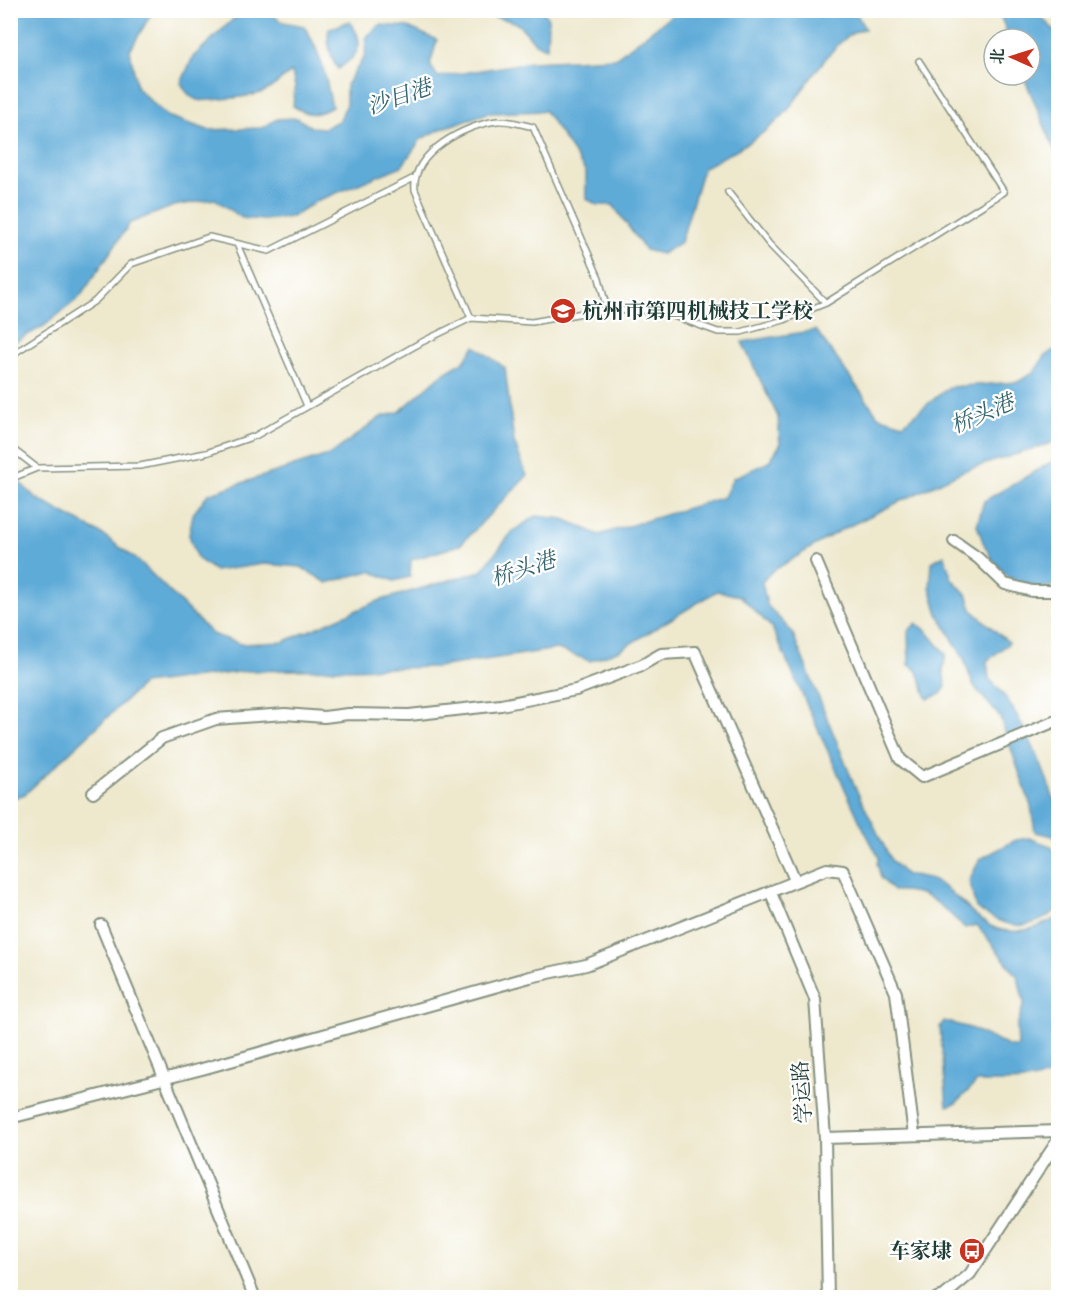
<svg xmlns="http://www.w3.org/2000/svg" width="1069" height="1308" font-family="'Gentium Book Plus','Noto Serif SC',serif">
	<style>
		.water { fill: #5fabd8; stroke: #3f7486; stroke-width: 1.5 }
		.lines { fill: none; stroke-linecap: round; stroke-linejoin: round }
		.lane-casing { stroke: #869280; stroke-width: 8 }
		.street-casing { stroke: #869280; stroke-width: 14 }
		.lane { stroke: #fff; stroke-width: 5 }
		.street { stroke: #fff; stroke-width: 10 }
		.labels { text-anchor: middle; stroke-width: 4.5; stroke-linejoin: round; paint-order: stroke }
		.poi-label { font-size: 21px; font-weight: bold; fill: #1f3d34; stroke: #fff; text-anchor: start }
		.street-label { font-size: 21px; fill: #1f3d34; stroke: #fff }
		.water-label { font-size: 22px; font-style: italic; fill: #35646d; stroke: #fff }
	</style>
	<rect width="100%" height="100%" fill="#fff"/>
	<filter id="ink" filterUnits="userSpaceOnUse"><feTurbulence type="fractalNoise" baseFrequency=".0167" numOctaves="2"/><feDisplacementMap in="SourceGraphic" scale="12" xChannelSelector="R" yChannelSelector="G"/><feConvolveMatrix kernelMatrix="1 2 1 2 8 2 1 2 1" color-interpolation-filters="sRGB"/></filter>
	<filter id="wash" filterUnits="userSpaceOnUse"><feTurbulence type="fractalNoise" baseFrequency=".008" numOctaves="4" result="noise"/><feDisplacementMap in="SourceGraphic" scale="24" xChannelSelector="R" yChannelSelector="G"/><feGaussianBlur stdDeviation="1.35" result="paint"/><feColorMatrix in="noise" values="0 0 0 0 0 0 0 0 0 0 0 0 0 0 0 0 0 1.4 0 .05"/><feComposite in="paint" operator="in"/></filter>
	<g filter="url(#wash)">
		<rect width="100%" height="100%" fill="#eee8cd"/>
		<path class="water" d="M 11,10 L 153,11 L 130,50 L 137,88 L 167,116 L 208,130 L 262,128 L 277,119 L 297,118 L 311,127 L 325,128 L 340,120 L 346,104 L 346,85 L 365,56 L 366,37 L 380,25 L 408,27 L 437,40 L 430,65 L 438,77 L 531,62 L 615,58 L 678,11 L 855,11 L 865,29 C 837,31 804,91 787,111 C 765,137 731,152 703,168 L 681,242 L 662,254 L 645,250 L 613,205 L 597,205 L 586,198 L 586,172 L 545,111 L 488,113 L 443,128 L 421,139 L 402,166 L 315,202 L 292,217 L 264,220 L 242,218 L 215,199 L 174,206 L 130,223 L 80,297 L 44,326 L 11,344 Z
			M 243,10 L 267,11 L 283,22 L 304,26 C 321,52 326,78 332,107 C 316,116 309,116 293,106 L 295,86 L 292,72 C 281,78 273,89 261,93 C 253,96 203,102 197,100 C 189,97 185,90 181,83 L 193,57 Z
			M 486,11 L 544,11 L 548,19 L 547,48 C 529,44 531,33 517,24 C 507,17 494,21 486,11 Z
			M 998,11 L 1036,11 L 1058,34 L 1058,158 L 1023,75 L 1030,75 L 1030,39 L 1010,39 Z
			M 347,22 L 350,22 C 366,43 360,55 338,69 C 331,60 326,40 329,29 Z
			M 816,330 L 878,416 L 903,424 L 949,387 L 1018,382 L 1034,372 L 1045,356 L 1058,347 L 1058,441 L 963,471 L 837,532 L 771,572 L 762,582 L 767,605 L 792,632 L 856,789 L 891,860 L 906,875 C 972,874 971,966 1058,917 L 1058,1072 C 1033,1084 1005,1082 977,1082 L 956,1103 L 947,1106 L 940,1027 L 944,1021 L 970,1028 L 1010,1047 L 1018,1047 L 1017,1026 L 1024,1003 L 1018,977 L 977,925 L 965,928 C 940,905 929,889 893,891 L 881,878 L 877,863 L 879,858 L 860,822 L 772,628 L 740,596 L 717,591 L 620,650 L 590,661 L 557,649 L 438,667 L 247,671 L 143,684 L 25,794 L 11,799 L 10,473 L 36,498 L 103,535 L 140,562 L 212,634 L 241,644 L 283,642 L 378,601 L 481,571 L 513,531 L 536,516 L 564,519 L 599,535 L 724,497 L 733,478 L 769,462 L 780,445 L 778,417 L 742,342 Z
			M 475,346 L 505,368 L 514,442 L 527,476 L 460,545 L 411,560 L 410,577 L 394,581 L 370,571 L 327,583 L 301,567 L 264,564 L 215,571 L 197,558 L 189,535 L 193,514 L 208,494 L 331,454 L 381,417 L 399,412 L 441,375 L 463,362 Z
			M 1058,458 L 1058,585 L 1040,588 L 1009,578 L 992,559 L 983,542 L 977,525 L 984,501 Z
			M 944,555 L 952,579 L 968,596 L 972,610 L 1009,643 L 987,661 L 989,679 C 1017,702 1049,778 1058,814 C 1060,823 1058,833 1058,842 L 1053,836 L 1035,832 L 1031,806 L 1000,717 L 973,685 L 964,659 L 938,614 L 930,587 L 932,562 Z
			M 916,623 L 926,630 L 946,654 L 943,670 L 946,687 L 941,694 L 928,699 C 920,687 924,672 909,665 L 908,632 Z
			M 1029,838 L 1051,846 L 1058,857 L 1058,909 C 1028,934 1005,928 976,908 L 969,881 L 980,859 L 1016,840 Z"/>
	</g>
	<g filter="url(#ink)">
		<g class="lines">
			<g class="lane-casing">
				<path id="lane" d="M 237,244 L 307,406
					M 826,303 L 1004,192 L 919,61
					M 471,318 L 415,190 C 411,153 465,125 497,121 C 508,120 522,124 533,127 L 599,278 L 607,310
					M 10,356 L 95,301 L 131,264 L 209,237 L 269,251 L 414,178
					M 10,447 L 37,468
					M 10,479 L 37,468 L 140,466 L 206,453 L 255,436 L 420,343 L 471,318 L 532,322 L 594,311 L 657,310 L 718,332 L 741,332 L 784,320 L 826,303 L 769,244 L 728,192"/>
			</g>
			<g class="street-casing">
				<path id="street" d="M 954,541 L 978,558 L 1005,584 L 1032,591 L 1058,591
					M 816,561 L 900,759 L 922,777 L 1058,720
					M 93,793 L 162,738 L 216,719 L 285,714 L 324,717 L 348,714 L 409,715 L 501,705 L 576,690 L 642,665 L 661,654 L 695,652 L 795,880
					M 771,893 L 815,999 L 825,1138 L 828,1298
					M 101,925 L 255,1298
					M 10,1118 L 202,1069 L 530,977 L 586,965 L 827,869 L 843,871 L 896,993 L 914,1135
					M 825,1138 L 1058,1131
					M 937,1298 L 944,1296 L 970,1274 L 1058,1140"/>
			</g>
			<use href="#lane" class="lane"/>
			<use href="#street" class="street"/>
		</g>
	</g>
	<defs>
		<g id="school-disc" transform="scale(1.35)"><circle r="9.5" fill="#c8321e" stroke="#fff"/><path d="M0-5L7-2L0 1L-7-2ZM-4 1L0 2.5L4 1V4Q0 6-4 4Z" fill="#fff"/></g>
		<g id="bus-disc" transform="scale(1.35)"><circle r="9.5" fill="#c8321e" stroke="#fff"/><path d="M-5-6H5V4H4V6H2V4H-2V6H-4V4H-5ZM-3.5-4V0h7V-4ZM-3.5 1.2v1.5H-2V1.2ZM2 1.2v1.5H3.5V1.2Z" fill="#fff"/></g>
	</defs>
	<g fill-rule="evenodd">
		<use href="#school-disc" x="563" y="311"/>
		<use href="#bus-disc" x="972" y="1251"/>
	</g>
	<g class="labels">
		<g class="poi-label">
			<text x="582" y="318">杭州市第四机械技工学校</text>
			<text x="952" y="1258" text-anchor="end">车家埭</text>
		</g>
		<g class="street-label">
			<text transform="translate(802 1092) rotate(-94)" y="7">学运路</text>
		</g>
		<g class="water-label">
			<text transform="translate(399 96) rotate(-19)" y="8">沙目港</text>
			<text transform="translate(982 413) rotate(-23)" y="8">桥头港</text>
			<text transform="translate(523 568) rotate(-18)" y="8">桥头港</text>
		</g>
	</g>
	<rect width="1069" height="1308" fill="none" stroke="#fff" stroke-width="36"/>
	<g transform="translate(1012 57) rotate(273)"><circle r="28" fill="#ffffff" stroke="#a5b1ae" stroke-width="1.5"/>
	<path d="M0-4.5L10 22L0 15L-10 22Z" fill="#c8321e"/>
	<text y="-9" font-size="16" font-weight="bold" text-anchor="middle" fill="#1f3d34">北</text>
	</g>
</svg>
